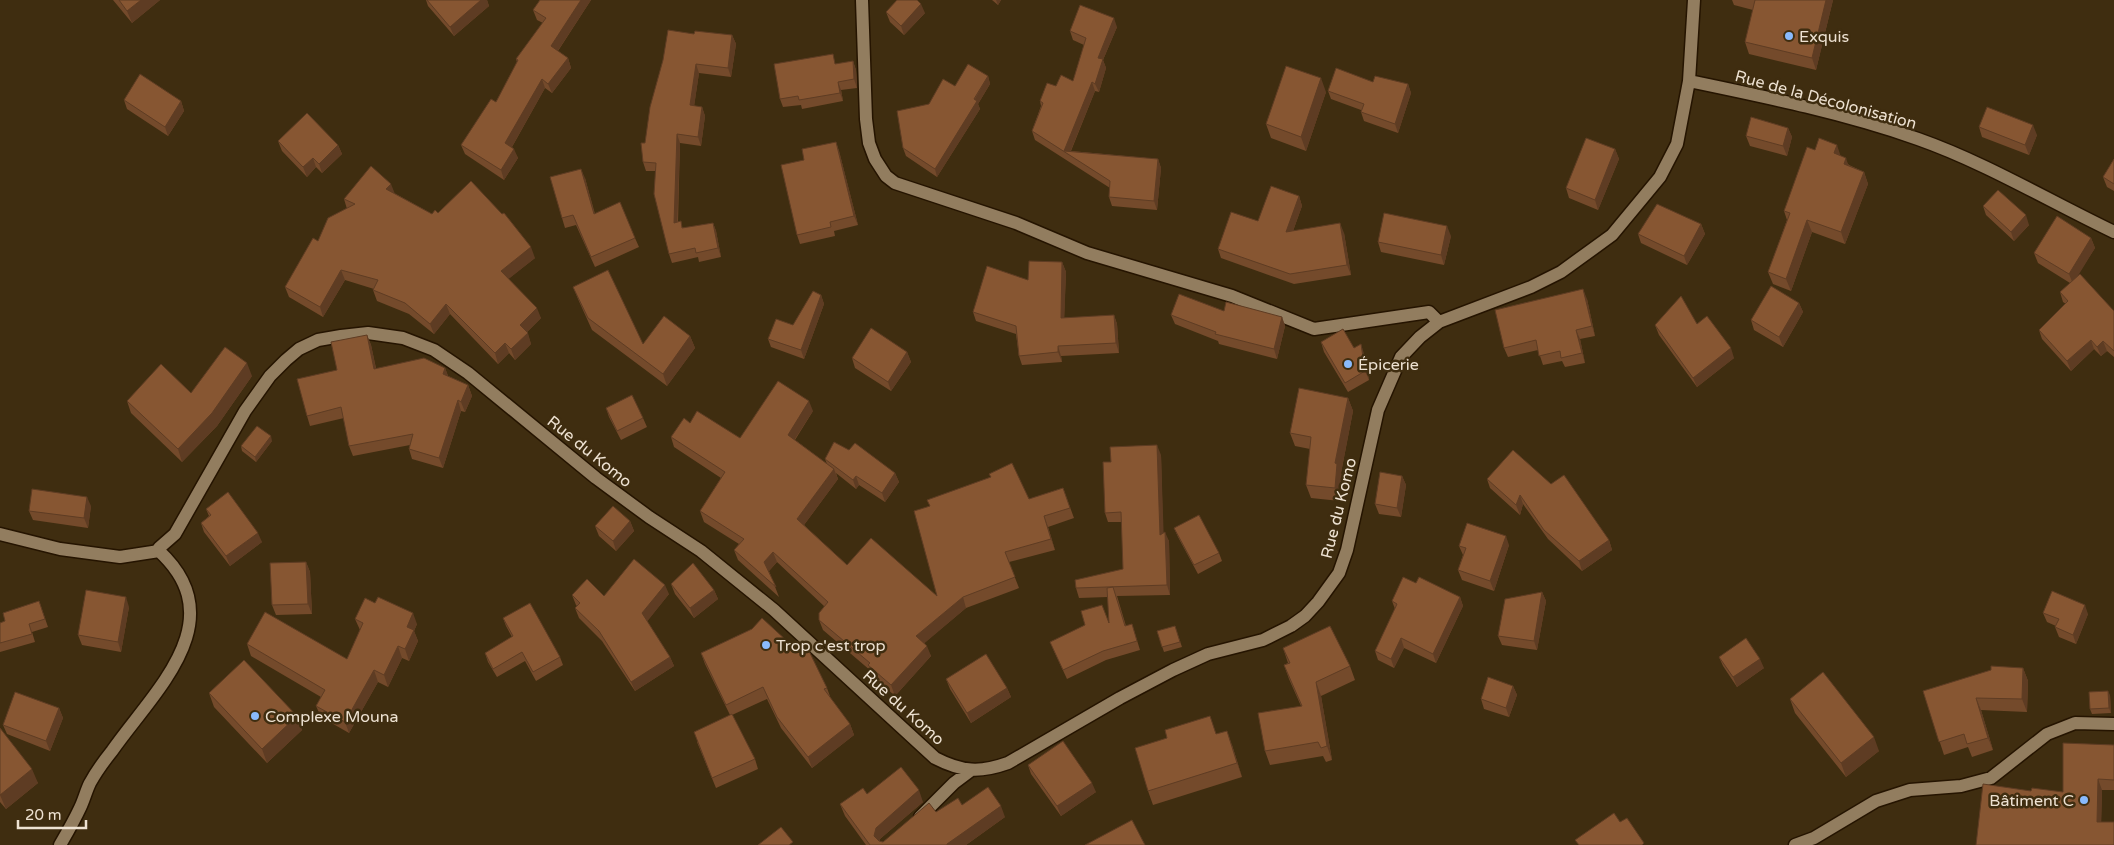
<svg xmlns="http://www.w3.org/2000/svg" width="2114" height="845" font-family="'Varela Round',sans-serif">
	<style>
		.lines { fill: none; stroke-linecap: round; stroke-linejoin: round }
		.minor-casing { stroke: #251400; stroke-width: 15 }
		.minor { stroke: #927d5f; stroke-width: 12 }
		.wall { fill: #744a2b }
		.shaded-wall { fill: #5e3c23 }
		.building { fill: #875632; stroke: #5e3c23 }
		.poi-dot { fill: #89bafc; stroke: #3f2d10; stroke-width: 2 }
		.labels { text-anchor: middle; stroke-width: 5; stroke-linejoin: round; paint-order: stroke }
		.poi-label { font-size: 16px; fill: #eee2d2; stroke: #3f2d10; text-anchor: start }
		.street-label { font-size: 16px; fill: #eee2d2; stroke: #3f2d10 }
	</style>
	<rect width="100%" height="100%" fill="#3f2d10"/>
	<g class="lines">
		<g class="minor-casing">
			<path id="minor" d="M 862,0 L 866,119 L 869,143 L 875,159 L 886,176 L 895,183 L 1016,223 L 1087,253 L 1232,296 L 1314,329 L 1429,312 L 1439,322
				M 1689,81 C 1766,97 1844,113 1918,139 C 1986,163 2049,201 2114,232
				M 0,534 L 60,549 L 120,557 L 159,551 L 159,548 L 175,534 L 245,411 L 270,376 L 286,360 L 299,349 L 318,340 L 341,336 L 368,333 L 403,338 L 434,350 L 468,373 L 596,478 L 649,517 L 701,551 L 774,610 L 935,758 C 962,772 980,773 1008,763 L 1120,698 L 1173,670 L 1208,654 L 1263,640 L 1291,626 L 1305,616 L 1318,602 L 1339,573 L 1347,550 L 1378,410 L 1401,357 L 1420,337 L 1439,322 L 1531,287 L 1561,272 L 1612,235 L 1660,177 L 1677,144 L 1689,81 L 1694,0
				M 920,817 L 954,783 L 970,771
				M 60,845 C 67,833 74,821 80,808 C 84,800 86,791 90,783 C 96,772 104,761 112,751 C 153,692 235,621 159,551
				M 1795,845 L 1814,838 L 1876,801 L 1910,790 L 1961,786 L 1991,778 L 2047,734 L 2075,723 L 2114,724"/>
		</g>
		<use href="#minor" class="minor"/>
	</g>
	<path class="wall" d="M 113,0 L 160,0 L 132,23 Z
		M 426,0 L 487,0 L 489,6 L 454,36 L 428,6 Z
		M 540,0 L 591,0 L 558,51 L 568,58 L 571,68 L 552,93 L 545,88 L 512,147 L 518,158 L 504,180 L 465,154 L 461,145 L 496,102 L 517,62 L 516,59 L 543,23 L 537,20 L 533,10 Z
		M 992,0 L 1001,0 L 998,5 Z
		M 1732,0 L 1833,0 L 1816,70 L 1749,54 L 1745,42 L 1753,10 L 1734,5 Z
		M 886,12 L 925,13 L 904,35 L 890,22 Z
		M 1117,27 L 1103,60 L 1106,68 L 1099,92 L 1095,91 L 1071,151 L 1158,159 L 1161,168 L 1157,210 L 1112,206 L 1109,197 L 1110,188 L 1035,140 L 1032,131 L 1041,106 L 1040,101 L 1056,86 L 1073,81 L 1084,45 L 1073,40 L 1070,31 Z
		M 694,34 L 732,35 L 736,44 L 731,77 L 699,73 L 694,106 L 702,107 L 705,116 L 701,146 L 680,143 L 678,222 L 683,228 L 713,223 L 716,231 L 721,257 L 699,262 L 698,257 L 672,263 L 669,254 L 655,171 L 646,171 L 643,162 L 645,143 Z
		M 853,61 L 856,70 L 857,88 L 841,90 L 843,101 L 802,109 L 801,105 L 783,107 L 780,99 L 836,64 Z
		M 988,76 L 990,84 L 978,104 L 980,109 L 937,177 L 906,156 L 903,148 L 929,104 L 955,86 Z
		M 1373,82 L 1408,84 L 1411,93 L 1398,133 L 1364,121 L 1361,112 L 1361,110 L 1331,99 L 1328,91 Z
		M 1326,92 L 1306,151 L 1271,138 L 1266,124 Z
		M 124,100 L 181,101 L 184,111 L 168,136 L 127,109 Z
		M 1979,127 L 2037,135 L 2029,155 L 1982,137 Z
		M 1788,128 L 1792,137 L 1787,156 L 1750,146 L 1746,136 Z
		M 278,141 L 338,145 L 342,154 L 322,173 L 316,167 L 307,177 L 282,151 Z
		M 836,142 L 839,151 L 858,225 L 834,231 L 835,236 L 800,244 L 797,235 L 804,160 Z
		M 1615,149 L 1619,159 L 1598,210 L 1569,198 L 1566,188 Z
		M 1815,150 L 1841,156 L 1849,165 L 1864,172 L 1868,184 L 1845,244 L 1812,232 L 1791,291 L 1773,284 L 1768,272 L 1787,220 L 1784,211 Z
		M 2114,159 L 2114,191 L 2107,187 L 2103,177 Z
		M 585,178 L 595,214 L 635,238 L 639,247 L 595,267 L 576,225 L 565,228 L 562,218 Z
		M 394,193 L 432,214 L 438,213 L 535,258 L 508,279 L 541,318 L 527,332 L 531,344 L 515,360 L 509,353 L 498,364 L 450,314 L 434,334 L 409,314 L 377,301 L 373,290 L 374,289 L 345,280 L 323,317 L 289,297 L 285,287 L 318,241 L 347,209 L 344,199 Z
		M 1299,196 L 1302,206 L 1293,231 L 1344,233 L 1351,275 L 1294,284 L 1221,258 L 1218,249 L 1258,221 Z
		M 1983,206 L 2029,225 L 2014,241 L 1986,215 Z
		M 1701,224 L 1705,234 L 1687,265 L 1641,243 L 1638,234 Z
		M 1451,236 L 1444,265 L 1381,252 L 1378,242 Z
		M 2091,238 L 2095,248 L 2077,276 L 2114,311 L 2114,357 L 2107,351 L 2101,356 L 2094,349 L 2071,371 L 2042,339 L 2039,330 L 2066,304 L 2063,302 L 2060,292 L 2070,283 L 2038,263 L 2034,253 Z
		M 1062,262 L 1066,272 L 1064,318 L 1114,315 L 1117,324 L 1119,353 L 1061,356 L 1062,362 L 1022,365 L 1019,356 L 1016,334 L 976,321 L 973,312 L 1028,280 Z
		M 573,287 L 643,344 L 690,336 L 695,348 L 667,386 L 592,330 L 578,299 Z
		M 821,295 L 824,304 L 804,359 L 771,347 L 768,339 L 793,325 Z
		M 1587,299 L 1595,336 L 1580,339 L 1585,363 L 1565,367 L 1562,361 L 1543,365 L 1538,350 L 1508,357 L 1504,348 Z
		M 1799,303 L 1803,312 L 1783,347 L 1754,330 L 1751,320 Z
		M 1224,311 L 1282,317 L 1285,326 L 1277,359 L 1219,344 L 1218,341 L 1175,324 L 1171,315 Z
		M 1655,325 L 1734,358 L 1697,387 L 1659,335 Z
		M 367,335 L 371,345 L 376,368 L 445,368 L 448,376 L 468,385 L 472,396 L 465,412 L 461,411 L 443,468 L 412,459 L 409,449 L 410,445 L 353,456 L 349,446 L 344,418 L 310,426 L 307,416 L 337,370 Z
		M 1321,342 L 1354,348 L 1364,354 L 1369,380 L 1348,392 L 1324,352 Z
		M 907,352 L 911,362 L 891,391 L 855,368 L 852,358 Z
		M 252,376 L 217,426 L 182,462 L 131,413 L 127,401 L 191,393 Z
		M 1348,398 L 1353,411 L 1341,473 L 1342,476 L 1340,501 L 1311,498 L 1306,485 L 1310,449 L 1295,446 L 1290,433 Z
		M 606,408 L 643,418 L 647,427 L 621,440 L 609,417 Z
		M 813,411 L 795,440 L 827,464 L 825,459 L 849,450 L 895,473 L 899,482 L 885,502 L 859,485 L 856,489 L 836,473 L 838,479 L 804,525 L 847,565 L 937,596 L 1029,499 L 1063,488 L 1074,518 L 1048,527 L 1055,550 L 1009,562 L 1019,588 L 966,608 L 924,643 L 931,656 L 895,696 L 872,675 L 871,671 L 823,630 L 819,620 L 824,606 L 777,562 L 769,571 L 779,597 L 738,560 L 734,550 L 739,544 L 704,522 L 700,511 L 721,478 L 674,447 L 671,437 L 690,423 L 740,438 Z
		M 272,441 L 256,462 L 242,451 L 241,446 Z
		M 1161,455 L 1163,533 L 1169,541 L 1170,595 L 1117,596 L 1126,626 L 1132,624 L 1140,650 L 1106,660 L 1067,679 L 1054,651 L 1050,642 L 1109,623 L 1108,597 L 1079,598 L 1076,588 L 1123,569 L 1122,522 L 1108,522 L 1105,513 L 1111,462 Z
		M 1402,476 L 1406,485 L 1401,517 L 1379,514 L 1375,504 Z
		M 1487,479 L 1609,540 L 1612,550 L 1582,571 L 1548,539 L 1523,504 L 1520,515 L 1490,488 Z
		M 91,506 L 88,528 L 33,520 L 29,511 Z
		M 206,509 L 262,542 L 230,566 L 204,532 L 201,523 L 209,516 Z
		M 630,521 L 634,531 L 616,551 L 599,536 L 595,526 Z
		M 1174,528 L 1219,553 L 1222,561 L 1198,574 L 1178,537 Z
		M 1509,545 L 1494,591 L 1462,580 L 1458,570 L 1463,555 L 1459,546 Z
		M 306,562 L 310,572 L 312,614 L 276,615 L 272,605 Z
		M 1416,583 L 1460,597 L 1463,606 L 1436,663 L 1404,648 L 1394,668 L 1378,660 L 1375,651 L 1395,609 L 1392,601 Z
		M 671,584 L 714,590 L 718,599 L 694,618 L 675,594 Z
		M 1542,592 L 1546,601 L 1537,650 L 1502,645 L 1498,636 Z
		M 669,594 L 647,621 L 670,657 L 674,666 L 635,691 L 602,641 L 579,618 L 575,608 L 577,606 L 576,605 L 572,595 L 604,596 Z
		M 39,601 L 48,627 L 32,632 L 35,642 L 0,652 L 0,623 L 5,621 Z
		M 129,607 L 121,652 L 82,645 L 78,635 Z
		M 2043,613 L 2088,614 L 2076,644 L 2059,637 L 2055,627 L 2056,626 L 2047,622 Z
		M 503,618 L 560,657 L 563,665 L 536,681 L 525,661 L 497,677 L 488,662 L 485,653 L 512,637 L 506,626 Z
		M 355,619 L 417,624 L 414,631 L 418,641 L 409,661 L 402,658 L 388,687 L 378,682 L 349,733 L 321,717 L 316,706 L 321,697 L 251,656 L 247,644 L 347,659 L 360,630 Z
		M 1175,626 L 1182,647 L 1164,652 L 1157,631 Z
		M 752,629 L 827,688 L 831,699 L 850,724 L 854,735 L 812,768 L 781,728 L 767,699 L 732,715 L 755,759 L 758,769 L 716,788 L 697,742 L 730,715 L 705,664 L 701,653 Z
		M 1283,648 L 1350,666 L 1355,680 L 1321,696 L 1332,760 L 1326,762 L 1323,756 L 1270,765 L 1265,751 L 1301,706 L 1289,679 L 1284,665 L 1288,663 Z
		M 1719,657 L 1764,668 L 1737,687 L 1723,666 Z
		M 2023,668 L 2028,681 L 2027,712 L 1981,710 L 1993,750 L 1972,757 L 1968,747 L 1944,755 L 1923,691 Z
		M 946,679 L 1007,688 L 1011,697 L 971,723 L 950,689 Z
		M 1513,686 L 1517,695 L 1509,717 L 1484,709 L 1481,699 Z
		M 209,693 L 297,716 L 302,730 L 267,763 L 214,707 Z
		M 2110,695 L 2111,713 L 2092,714 L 2090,709 Z
		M 1790,699 L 1879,751 L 1846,777 L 1795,713 Z
		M 59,708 L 63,718 L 50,751 L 7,734 L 3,725 Z
		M 0,728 L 38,783 L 6,809 L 0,802 Z
		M 1217,734 L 1232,745 L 1242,777 L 1153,805 L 1148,791 Z
		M 2114,745 L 2114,790 L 2102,790 L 2101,822 L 2114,845 L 2031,791 L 2063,792 Z
		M 1028,765 L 1096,792 L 1061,816 L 1031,774 Z
		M 867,794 L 923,802 L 880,839 L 880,841 L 883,842 L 936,812 L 962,805 L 1005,817 L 966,845 L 866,845 L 845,816 L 840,804 Z"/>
	<path class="shaded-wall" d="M 141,0 L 160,0 L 132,23 L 127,11 Z
		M 481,0 L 487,0 L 489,6 L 454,36 L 450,27 Z
		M 581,0 L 591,0 L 555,55 L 551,46 Z
		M 996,0 L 1001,0 L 998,5 Z
		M 1826,0 L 1833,0 L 1816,70 L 1812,58 Z
		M 921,4 L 925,13 L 904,35 L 901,26 Z
		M 1114,18 L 1117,27 L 1103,60 L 1106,68 L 1099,92 L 1095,84 L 1098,58 Z
		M 732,35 L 736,44 L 731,77 L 728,68 Z
		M 568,58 L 571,68 L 552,93 L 548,84 Z
		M 853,61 L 856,70 L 857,88 L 854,79 Z
		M 696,64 L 699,73 L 693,114 L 690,105 Z
		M 988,76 L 990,84 L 978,104 L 980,109 L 937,177 L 935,169 Z
		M 1321,78 L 1326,92 L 1306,151 L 1301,137 Z
		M 542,79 L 545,88 L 509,152 L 505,143 Z
		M 838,82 L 841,90 L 843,101 L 840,93 Z
		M 1092,82 L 1095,91 L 1069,155 L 1064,151 Z
		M 1408,84 L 1411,93 L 1398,133 L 1395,124 Z
		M 181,101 L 184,111 L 168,136 L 165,127 Z
		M 702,107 L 705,116 L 701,146 L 698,137 Z
		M 2033,125 L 2037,135 L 2029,155 L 2025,145 Z
		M 1788,128 L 1792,137 L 1787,156 L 1783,146 Z
		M 677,134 L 680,143 L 677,231 L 674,223 Z
		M 836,142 L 839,151 L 858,225 L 854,216 Z
		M 338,145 L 342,154 L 322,173 L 319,164 Z
		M 1837,145 L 1841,157 L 1834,153 Z
		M 514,149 L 518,158 L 504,180 L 501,170 Z
		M 1615,149 L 1619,159 L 1598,210 L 1595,200 Z
		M 313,158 L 316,167 L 307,177 L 303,167 Z
		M 1846,158 L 1850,170 L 1844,164 Z
		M 1158,159 L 1161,168 L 1157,210 L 1154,201 Z
		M 581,169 L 585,178 L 597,224 L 594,214 Z
		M 1864,172 L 1868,184 L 1845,244 L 1841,232 Z
		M 391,184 L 395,194 L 386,189 Z
		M 1299,196 L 1302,206 L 1289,242 L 1286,232 Z
		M 2026,215 L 2029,225 L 2014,241 L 2011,232 Z
		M 1807,220 L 1812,232 L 1791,291 L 1786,279 Z
		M 713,223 L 716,231 L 721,257 L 718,248 Z
		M 1340,223 L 1344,233 L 1351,275 L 1347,265 Z
		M 1701,224 L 1705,234 L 1687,265 L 1684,256 Z
		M 1447,226 L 1451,236 L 1444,265 L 1441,255 Z
		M 2091,238 L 2095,248 L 2073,284 L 2069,274 Z
		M 531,247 L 535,258 L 505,282 L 501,271 Z
		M 1062,262 L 1066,272 L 1064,328 L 1061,318 Z
		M 341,270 L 345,280 L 323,317 L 320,307 Z
		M 1583,289 L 1587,299 L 1595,336 L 1592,326 Z
		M 821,295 L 824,304 L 804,359 L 801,350 Z
		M 1799,303 L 1803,312 L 1783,347 L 1779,337 Z
		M 446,304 L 450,314 L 434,334 L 430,324 Z
		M 537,308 L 541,318 L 523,336 L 520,325 Z
		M 1114,315 L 1117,324 L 1119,353 L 1116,343 Z
		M 1282,317 L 1285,326 L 1277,359 L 1274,349 Z
		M 1576,330 L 1580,339 L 1585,363 L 1582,353 Z
		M 528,333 L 531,344 L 515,360 L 511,349 Z
		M 367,335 L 371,345 L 378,379 L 374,369 Z
		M 690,336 L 695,348 L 667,386 L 663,374 Z
		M 2091,340 L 2094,349 L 2071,371 L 2067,361 Z
		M 2103,341 L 2107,351 L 2101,356 L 2097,347 Z
		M 505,343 L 509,353 L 498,364 L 495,353 Z
		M 1361,344 L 1364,354 L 1369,380 L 1365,371 Z
		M 1058,346 L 1061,356 L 1062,362 L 1058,352 Z
		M 1731,348 L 1734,358 L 1697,387 L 1693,378 Z
		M 907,352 L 911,362 L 891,391 L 888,382 Z
		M 247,363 L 252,376 L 217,426 L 182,462 L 178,449 Z
		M 445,368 L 449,378 L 443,374 Z
		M 468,385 L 472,396 L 465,412 L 461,402 Z
		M 1348,398 L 1353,411 L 1341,473 L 1342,476 L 1340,501 L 1335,488 L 1335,463 Z
		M 458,400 L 461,411 L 443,468 L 439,458 Z
		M 809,401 L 813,411 L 791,445 L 788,435 Z
		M 271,436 L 272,441 L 256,462 L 255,457 Z
		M 1157,445 L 1161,455 L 1164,544 L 1160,535 Z
		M 834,469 L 838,479 L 801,529 L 797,519 Z
		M 895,473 L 899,482 L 885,502 L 882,493 Z
		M 856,476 L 859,485 L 856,489 L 853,480 Z
		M 1402,476 L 1406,485 L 1401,517 L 1397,508 Z
		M 1520,495 L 1523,504 L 1520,515 L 1516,505 Z
		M 87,497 L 91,506 L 88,528 L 84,518 Z
		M 1044,516 L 1048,527 L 1055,550 L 1051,539 Z
		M 630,521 L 634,531 L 616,551 L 613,541 Z
		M 1165,532 L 1169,541 L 1170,595 L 1167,585 Z
		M 258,533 L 262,542 L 230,566 L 226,556 Z
		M 1506,536 L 1509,545 L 1494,591 L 1490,581 Z
		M 1609,540 L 1612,550 L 1582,571 L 1579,561 Z
		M 773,552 L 777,562 L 768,572 L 764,562 Z
		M 306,562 L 310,572 L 312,614 L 308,604 Z
		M 665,585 L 669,594 L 646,623 L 642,613 Z
		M 714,590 L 718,599 L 694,618 L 690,608 Z
		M 1542,592 L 1546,601 L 1537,650 L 1534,641 Z
		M 126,597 L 129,607 L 121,652 L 118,642 Z
		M 963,597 L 966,608 L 920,647 L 916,636 Z
		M 1460,597 L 1463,606 L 1436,663 L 1433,654 Z
		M 2085,605 L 2088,614 L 2076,644 L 2073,635 Z
		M 413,613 L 417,624 L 414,631 L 418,641 L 409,661 L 405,649 L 407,627 Z
		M 1401,638 L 1404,648 L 1394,668 L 1391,659 Z
		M 398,646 L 402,658 L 388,687 L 384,675 Z
		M 927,646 L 931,656 L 895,696 L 891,685 Z
		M 670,657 L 674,666 L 635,691 L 631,682 Z
		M 1760,659 L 1764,668 L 1737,687 L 1733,677 Z
		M 2023,668 L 2028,681 L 2027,712 L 2022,699 Z
		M 374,670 L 378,682 L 349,733 L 345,722 Z
		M 1316,682 L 1321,696 L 1332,760 L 1327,746 Z
		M 1513,686 L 1517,695 L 1509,717 L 1506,708 Z
		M 1007,688 L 1011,697 L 971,723 L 967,713 Z
		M 2108,691 L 2110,695 L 2111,713 L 2109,708 Z
		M 1976,698 L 1981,710 L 1993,750 L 1988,738 Z
		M 59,708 L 63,718 L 50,751 L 46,741 Z
		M 297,716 L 302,730 L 267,763 L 262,749 Z
		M 850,724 L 854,735 L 812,768 L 808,757 Z
		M 1227,731 L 1232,745 L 1242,777 L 1237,763 Z
		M 1874,737 L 1879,751 L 1846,777 L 1841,763 Z
		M 32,769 L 38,783 L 6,809 L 0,795 Z
		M 2098,779 L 2102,790 L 2101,833 L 2097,822 Z
		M 1092,783 L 1096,792 L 1061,816 L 1057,806 Z
		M 919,790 L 923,802 L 880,839 L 879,845 L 874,836 L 876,828 Z
		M 1001,806 L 1005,817 L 966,845 L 947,845 L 947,844 Z"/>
	<path class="building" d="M 119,0 L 141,0 L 127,11 Z
		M 427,0 L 481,0 L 450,27 Z
		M 540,0 L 581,0 L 551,46 L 568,58 L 548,84 L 542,79 L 505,143 L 514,149 L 501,170 L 461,145 L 491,99 L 496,102 L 518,60 L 516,59 L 546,18 L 533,10 Z
		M 897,0 L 917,0 L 921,4 L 901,26 L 886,12 Z
		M 1755,0 L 1826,0 L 1812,58 L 1745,42 Z
		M 1080,5 L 1114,18 L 1098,58 L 1103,59 L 1095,84 L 1092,82 L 1064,151 L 1158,159 L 1154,201 L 1109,197 L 1110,181 L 1032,131 L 1043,103 L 1040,101 L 1047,83 L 1056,86 L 1061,75 L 1073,81 L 1086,38 L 1070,31 Z
		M 668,30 L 694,34 L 695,31 L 732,35 L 728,68 L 696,64 L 690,105 L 702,107 L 698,137 L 677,134 L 674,223 L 681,221 L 682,228 L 713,223 L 718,248 L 696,253 L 695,248 L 669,254 L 654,194 L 656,163 L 643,162 L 641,143 L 645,143 L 650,107 L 663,60 Z
		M 833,54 L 835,64 L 853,61 L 854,79 L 838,82 L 840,93 L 799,100 L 798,96 L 780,99 L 774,64 Z
		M 968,64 L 988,76 L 974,99 L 977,101 L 935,169 L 903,148 L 897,111 L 929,104 L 943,79 L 955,86 Z
		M 1286,66 L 1321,78 L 1301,137 L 1266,124 Z
		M 1336,68 L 1373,82 L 1375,76 L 1408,84 L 1395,124 L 1361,112 L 1364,104 L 1328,91 Z
		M 140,74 L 181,101 L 165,127 L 124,100 Z
		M 1987,107 L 2033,125 L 2025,145 L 1979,127 Z
		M 307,113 L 338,145 L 319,164 L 313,158 L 303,167 L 278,141 Z
		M 1751,117 L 1788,128 L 1783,146 L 1746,136 Z
		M 1586,138 L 1615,149 L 1595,200 L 1566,188 Z
		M 1819,138 L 1837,145 L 1834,153 L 1846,158 L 1844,164 L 1864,172 L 1841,232 L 1807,220 L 1786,279 L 1768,272 L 1790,213 L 1784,211 L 1807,147 L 1815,150 Z
		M 836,142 L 854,216 L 830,222 L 831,227 L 797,235 L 781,165 L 804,160 L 802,149 Z
		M 2114,159 L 2114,184 L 2103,177 Z
		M 371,166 L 391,184 L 386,189 L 432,214 L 435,210 L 438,213 L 471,181 L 502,214 L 504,213 L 531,247 L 501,271 L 537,308 L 520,325 L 528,333 L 511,349 L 505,343 L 495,353 L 446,304 L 430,324 L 405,303 L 373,290 L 378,280 L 341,270 L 320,307 L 285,287 L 313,238 L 318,241 L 328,218 L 355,204 L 344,199 Z
		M 581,169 L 594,214 L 620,202 L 635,238 L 591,257 L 573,215 L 562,218 L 550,177 Z
		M 1271,186 L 1299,196 L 1286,232 L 1340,223 L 1347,265 L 1290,274 L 1218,249 L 1231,212 L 1258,221 Z
		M 1998,190 L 2026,215 L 2011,232 L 1983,206 Z
		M 1657,204 L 1701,224 L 1684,256 L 1638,234 Z
		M 1384,213 L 1447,226 L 1441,255 L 1378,242 Z
		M 2057,216 L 2091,238 L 2069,274 L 2034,253 Z
		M 1029,261 L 1062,262 L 1061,318 L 1114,315 L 1116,343 L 1058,346 L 1058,352 L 1019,356 L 1016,326 L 973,312 L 987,266 L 1028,280 Z
		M 608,270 L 643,344 L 664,316 L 690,336 L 663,374 L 588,318 L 573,287 Z
		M 2080,274 L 2114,311 L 2114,351 L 2103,341 L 2097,347 L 2091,340 L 2067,361 L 2039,330 L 2068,301 L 2060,292 Z
		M 1771,286 L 1799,303 L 1779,337 L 1751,320 Z
		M 1583,289 L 1592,326 L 1576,330 L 1582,353 L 1561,358 L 1560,351 L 1539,356 L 1536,340 L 1504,348 L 1495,310 Z
		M 813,291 L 821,295 L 801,350 L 768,339 L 776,319 L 793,325 Z
		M 1179,294 L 1224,311 L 1226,302 L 1282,317 L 1274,349 L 1215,334 L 1216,332 L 1171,315 Z
		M 1681,296 L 1697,324 L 1707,316 L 1731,348 L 1693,378 L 1655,325 Z
		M 871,328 L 907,352 L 888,382 L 852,358 Z
		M 1343,329 L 1354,348 L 1361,344 L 1365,371 L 1345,383 L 1321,342 Z
		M 367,335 L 374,369 L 424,358 L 445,368 L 443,374 L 468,385 L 461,402 L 458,400 L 439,458 L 409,449 L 413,434 L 349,446 L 341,407 L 307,416 L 297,379 L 337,370 L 331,342 Z
		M 225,347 L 247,363 L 212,413 L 178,449 L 127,401 L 161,364 L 191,393 Z
		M 778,381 L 809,401 L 788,435 L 834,469 L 797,519 L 847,565 L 871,538 L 937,596 L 914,511 L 930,506 L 927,500 L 991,477 L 989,474 L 1012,463 L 1029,499 L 1063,488 L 1070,508 L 1044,516 L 1051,539 L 1005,552 L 1015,577 L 963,597 L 916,636 L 927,646 L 891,685 L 868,665 L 870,663 L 819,620 L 819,613 L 828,602 L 773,552 L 764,562 L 776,587 L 734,550 L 744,539 L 700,511 L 725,472 L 671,437 L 684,418 L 690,423 L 697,411 L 740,438 Z
		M 1299,388 L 1348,398 L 1335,463 L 1337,464 L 1335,488 L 1306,485 L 1311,437 L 1290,433 Z
		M 632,395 L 643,418 L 617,431 L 606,408 Z
		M 257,426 L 271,436 L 255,457 L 241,446 Z
		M 834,442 L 849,450 L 855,443 L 895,473 L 882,493 L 856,476 L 853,480 L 825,459 Z
		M 1157,445 L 1160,535 L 1165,532 L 1167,585 L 1076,588 L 1075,580 L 1123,569 L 1121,512 L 1105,513 L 1103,462 L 1111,462 L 1110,447 Z
		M 1513,450 L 1551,484 L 1564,475 L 1609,540 L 1579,561 L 1544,530 L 1520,495 L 1516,505 L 1487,479 Z
		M 1380,472 L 1402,476 L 1397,508 L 1375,504 Z
		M 32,489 L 87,497 L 84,518 L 29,511 Z
		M 228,492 L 258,533 L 226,556 L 201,523 L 211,515 L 206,509 Z
		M 613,506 L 630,521 L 613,541 L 595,526 Z
		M 1199,515 L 1219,553 L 1194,565 L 1174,528 Z
		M 1467,523 L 1506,536 L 1490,581 L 1458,570 L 1466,548 L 1459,546 Z
		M 634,559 L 665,585 L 642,613 L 670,657 L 631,682 L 599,631 L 575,608 L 580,603 L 572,595 L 587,579 L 604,596 Z
		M 306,562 L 308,604 L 272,605 L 270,563 Z
		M 693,563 L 714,590 L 690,608 L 671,584 Z
		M 1403,577 L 1416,583 L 1419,577 L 1460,597 L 1433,654 L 1401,638 L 1391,659 L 1375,651 L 1397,604 L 1392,601 Z
		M 1113,587 L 1125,626 L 1132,624 L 1137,641 L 1103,651 L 1063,670 L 1050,642 L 1085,625 L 1081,611 L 1102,605 L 1109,623 L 1107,588 Z
		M 86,590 L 126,597 L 118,642 L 78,635 Z
		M 2052,591 L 2085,605 L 2073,635 L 2055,627 L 2059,619 L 2043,613 Z
		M 1542,592 L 1534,641 L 1498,636 L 1505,599 Z
		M 378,597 L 413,613 L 407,627 L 414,630 L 405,649 L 398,646 L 384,675 L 374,670 L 345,722 L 316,706 L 325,690 L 247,644 L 265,612 L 347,659 L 363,623 L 355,619 L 365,598 L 375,603 Z
		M 39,601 L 45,619 L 29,624 L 32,634 L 0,643 L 0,623 L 5,621 L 3,613 Z
		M 530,603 L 560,657 L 533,672 L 522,652 L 493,669 L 485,653 L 513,636 L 503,618 Z
		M 762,618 L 800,653 L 808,649 L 827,688 L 824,689 L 850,724 L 808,757 L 777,717 L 763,687 L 726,705 L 701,653 L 752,629 Z
		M 1175,626 L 1180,642 L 1162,647 L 1157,631 Z
		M 1330,626 L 1350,666 L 1316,682 L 1327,746 L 1321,748 L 1318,742 L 1265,751 L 1258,713 L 1302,706 L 1284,665 L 1290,663 L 1283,648 Z
		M 1746,638 L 1760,659 L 1733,677 L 1719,657 Z
		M 986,654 L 1007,688 L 967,713 L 946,679 Z
		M 244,660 L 297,716 L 262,749 L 209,693 Z
		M 1991,666 L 2023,668 L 2022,699 L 1976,698 L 1988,738 L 1967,744 L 1964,734 L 1939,742 L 1923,691 L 1991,670 Z
		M 1823,672 L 1874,737 L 1841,763 L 1790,699 Z
		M 1488,677 L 1513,686 L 1506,708 L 1481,699 Z
		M 2108,691 L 2109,708 L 2090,709 L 2089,692 Z
		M 15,692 L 59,708 L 46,741 L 3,725 Z
		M 732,714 L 755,759 L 712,778 L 694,732 Z
		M 1210,716 L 1216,734 L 1227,731 L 1237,763 L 1148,791 L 1135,748 L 1167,738 L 1165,730 Z
		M 0,728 L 32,769 L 0,795 Z
		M 1063,741 L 1092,783 L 1057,806 L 1028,765 Z
		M 2063,743 L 2114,745 L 2114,780 L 2098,779 L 2097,822 L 2114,822 L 2114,845 L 1976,845 L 1983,784 L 2031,791 L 2032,788 L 2063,792 Z
		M 901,767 L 919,790 L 876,828 L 874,836 L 879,841 L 883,842 L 929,803 L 936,812 L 958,798 L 962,805 L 988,787 L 1001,806 L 947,844 L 947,845 L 870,845 L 840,804 L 863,788 L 867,794 Z
		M 1614,813 L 1620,822 L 1627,818 L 1644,843 L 1642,845 L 1579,845 L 1575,840 Z
		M 1132,820 L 1145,845 L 1085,845 Z
		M 781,827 L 793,842 L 789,845 L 758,845 Z"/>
	<g class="poi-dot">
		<circle cx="1789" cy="36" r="5"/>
		<circle cx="1348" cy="364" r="5"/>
		<circle cx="766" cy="645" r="5"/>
		<circle cx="255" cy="716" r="5"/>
		<circle cx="2084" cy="800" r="5"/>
	</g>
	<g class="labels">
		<g class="poi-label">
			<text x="1799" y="42">Exquis</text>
			<text x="1358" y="370">Épicerie</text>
			<text x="776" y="651">Trop c'est trop</text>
			<text x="265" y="722">Complexe Mouna</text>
			<text x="2074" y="806" text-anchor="end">Bâtiment C</text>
		</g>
		<g class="street-label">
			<text transform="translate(1826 99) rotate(15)" y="6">Rue de la Décolonisation</text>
			<text transform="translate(590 451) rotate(39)" y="6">Rue du Komo</text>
			<text transform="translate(1338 508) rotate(-76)" y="6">Rue du Komo</text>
			<text transform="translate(904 707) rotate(42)" y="6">Rue du Komo</text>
		</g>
	</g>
	<path d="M18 820v8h68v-8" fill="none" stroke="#eee2d2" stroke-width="2.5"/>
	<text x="25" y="820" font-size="15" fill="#eee2d2" stroke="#3f2d10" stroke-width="4" paint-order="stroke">20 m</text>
</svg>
